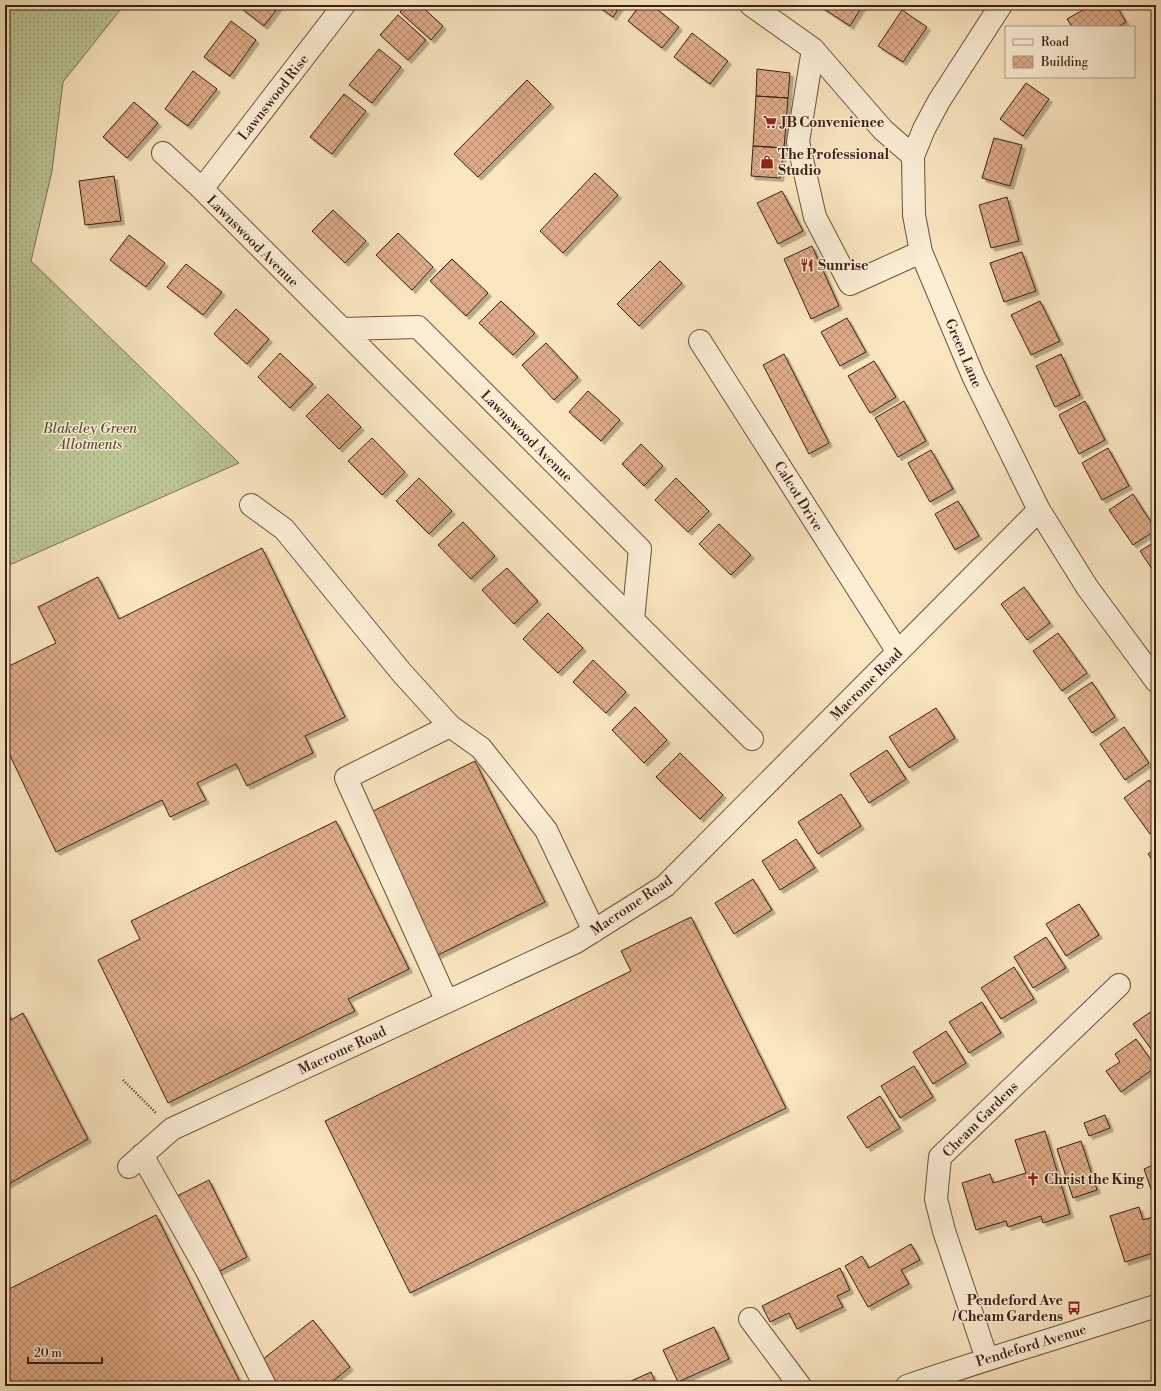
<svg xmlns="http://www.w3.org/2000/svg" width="1161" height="1391" font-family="'Libre Bodoni',serif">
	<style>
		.garden { fill: url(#garden-dots); stroke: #7b7255 }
		.building { fill: url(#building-cross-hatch); stroke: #3a2017; filter: url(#shadow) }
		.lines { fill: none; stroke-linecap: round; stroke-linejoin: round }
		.minor-casing { stroke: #6a5141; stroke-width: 24 }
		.path { stroke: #3a2017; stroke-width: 2.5; stroke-dasharray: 1 2; stroke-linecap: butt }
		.minor { stroke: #fbeed5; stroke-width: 22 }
		.labels { text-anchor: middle; stroke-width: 3; stroke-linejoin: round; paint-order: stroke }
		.street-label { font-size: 14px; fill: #3a2017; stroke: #fbeed5 }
		.poi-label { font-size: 14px; font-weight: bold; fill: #3a2017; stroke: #fbeed5; text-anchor: start }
		.park-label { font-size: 14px; font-style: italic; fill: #61523c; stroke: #fbeed5 }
	</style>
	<defs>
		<pattern id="garden-dots" width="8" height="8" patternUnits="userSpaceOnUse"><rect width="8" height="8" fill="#bcc593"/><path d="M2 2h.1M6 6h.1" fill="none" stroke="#a2a97e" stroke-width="1.8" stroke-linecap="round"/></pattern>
		<pattern id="building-cross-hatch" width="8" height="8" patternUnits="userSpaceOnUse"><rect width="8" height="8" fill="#deac88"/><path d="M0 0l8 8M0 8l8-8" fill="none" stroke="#b58c6e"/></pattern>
		<filter id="shadow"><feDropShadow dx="3.5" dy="3.5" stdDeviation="0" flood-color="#0004"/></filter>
	</defs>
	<rect width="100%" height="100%" fill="#f9e5be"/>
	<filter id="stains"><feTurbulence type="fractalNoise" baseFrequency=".005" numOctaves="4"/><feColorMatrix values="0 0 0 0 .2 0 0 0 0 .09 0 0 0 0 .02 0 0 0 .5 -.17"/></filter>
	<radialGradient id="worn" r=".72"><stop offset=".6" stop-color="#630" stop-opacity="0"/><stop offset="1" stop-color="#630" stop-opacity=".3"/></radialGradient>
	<path class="garden" d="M 5,5 L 124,5 L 63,82 L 52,171 L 31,261 L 239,463 L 5,567 Z"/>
	<path class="building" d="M 245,5 L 280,5 L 264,26 L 242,9 Z
		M 406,5 L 420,5 L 443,26 L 431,40 L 400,12 Z
		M 596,5 L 621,5 L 613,17 Z
		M 640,5 L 652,5 L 679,27 L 662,48 L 628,21 Z
		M 818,5 L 863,5 L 850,26 Z
		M 1092,5 L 1116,5 L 1126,22 L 1118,27 L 1072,27 L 1067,19 Z
		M 902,10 L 927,27 L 903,62 L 878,46 Z
		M 398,15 L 426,40 L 408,60 L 380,35 Z
		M 231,21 L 256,40 L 230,76 L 204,57 Z
		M 692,33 L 728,61 L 710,84 L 674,57 Z
		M 379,49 L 401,67 L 372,103 L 349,85 Z
		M 757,69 L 790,73 L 788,98 L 756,96 Z
		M 193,71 L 217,89 L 188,126 L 165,109 Z
		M 527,80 L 551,104 L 478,177 L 454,154 Z
		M 1026,83 L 1049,99 L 1023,136 L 1000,119 Z
		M 344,94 L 366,111 L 332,154 L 310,137 Z
		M 756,96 L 788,98 L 784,148 L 753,146 Z
		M 134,102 L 158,123 L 127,158 L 103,137 Z
		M 994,138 L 1022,145 L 1010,186 L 982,178 Z
		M 753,146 L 784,148 L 780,178 L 751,176 Z
		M 595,173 L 618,195 L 563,253 L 540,231 Z
		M 114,176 L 121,221 L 85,225 L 79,181 Z
		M 782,191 L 803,231 L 778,244 L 757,203 Z
		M 1007,197 L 1019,241 L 991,248 L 979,205 Z
		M 333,210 L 366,241 L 345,263 L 312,231 Z
		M 398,233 L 433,267 L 412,290 L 376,255 Z
		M 129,235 L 165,263 L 146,287 L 110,260 Z
		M 812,246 L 839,306 L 811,319 L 784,259 Z
		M 1022,252 L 1036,291 L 1004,302 L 990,263 Z
		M 452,259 L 488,293 L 466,316 L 430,281 Z
		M 660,261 L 682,283 L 639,326 L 617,304 Z
		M 186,264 L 222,292 L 203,315 L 167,287 Z
		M 501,301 L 535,333 L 513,355 L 479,323 Z
		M 1040,301 L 1060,341 L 1031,355 L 1011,315 Z
		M 236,309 L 269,339 L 247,364 L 214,334 Z
		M 847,318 L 866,352 L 840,366 L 821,332 Z
		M 546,343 L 578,377 L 554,400 L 522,365 Z
		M 280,353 L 313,384 L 290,408 L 258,377 Z
		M 784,354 L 829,443 L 809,454 L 763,365 Z
		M 1061,354 L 1080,395 L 1055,407 L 1036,366 Z
		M 874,361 L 896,397 L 870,413 L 848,376 Z
		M 588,391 L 620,420 L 601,441 L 569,412 Z
		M 328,394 L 361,427 L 339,449 L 306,416 Z
		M 904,401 L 926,441 L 898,457 L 875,418 Z
		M 1085,401 L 1105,440 L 1079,454 L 1059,415 Z
		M 372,438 L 405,472 L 382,495 L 348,461 Z
		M 641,444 L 663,466 L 644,486 L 622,464 Z
		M 1108,448 L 1129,486 L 1102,500 L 1082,463 Z
		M 931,450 L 953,489 L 930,502 L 908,463 Z
		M 419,478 L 452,511 L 429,534 L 396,501 Z
		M 676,478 L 709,511 L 688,532 L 655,500 Z
		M 1133,494 L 1156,530 L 1133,545 L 1109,510 Z
		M 958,501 L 979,536 L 955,550 L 935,514 Z
		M 463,522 L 495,556 L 471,579 L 438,545 Z
		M 719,524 L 751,555 L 731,575 L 699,544 Z
		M 1156,541 L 1156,575 L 1140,551 Z
		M 262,548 L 345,717 L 305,736 L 313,753 L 247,786 L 236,764 L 197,783 L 206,800 L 170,817 L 162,800 L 56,852 L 5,745 L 5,668 L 56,643 L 38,607 L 98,577 L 119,619 Z
		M 507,568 L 538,601 L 514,624 L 482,590 Z
		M 1024,587 L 1050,623 L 1027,640 L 1001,604 Z
		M 548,613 L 583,648 L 558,673 L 523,639 Z
		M 1058,633 L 1087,673 L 1062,691 L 1033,651 Z
		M 593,660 L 626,692 L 606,713 L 573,682 Z
		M 1092,682 L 1115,717 L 1092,733 L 1068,698 Z
		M 635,707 L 667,740 L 644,763 L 612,730 Z
		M 936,708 L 955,738 L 909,768 L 889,737 Z
		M 1124,727 L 1149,763 L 1125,780 L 1100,744 Z
		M 887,750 L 906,779 L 869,803 L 850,774 Z
		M 680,753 L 723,795 L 700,819 L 656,777 Z
		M 475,761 L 545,902 L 432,958 L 363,816 Z
		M 1149,780 L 1156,790 L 1156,830 L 1150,834 L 1124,798 Z
		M 841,794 L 861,826 L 818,854 L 798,822 Z
		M 336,821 L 409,969 L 348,999 L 355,1011 L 168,1103 L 98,960 L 140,939 L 131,921 Z
		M 796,839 L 815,868 L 780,890 L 762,861 Z
		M 1156,848 L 1156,865 L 1148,854 Z
		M 753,879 L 772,910 L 734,934 L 715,903 Z
		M 1079,904 L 1099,935 L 1066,956 L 1046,924 Z
		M 691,917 L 786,1108 L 410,1293 L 325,1121 L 631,971 L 621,951 Z
		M 1046,937 L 1066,968 L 1033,988 L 1014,957 Z
		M 1014,967 L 1034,999 L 1001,1019 L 981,988 Z
		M 982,1002 L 1001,1033 L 969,1053 L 949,1022 Z
		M 5,1008 L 11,1020 L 23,1013 L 88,1139 L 5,1186 Z
		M 1155,1009 L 1156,1011 L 1156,1056 L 1133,1024 Z
		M 946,1031 L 966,1063 L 933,1084 L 913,1052 Z
		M 1136,1039 L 1156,1067 L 1121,1092 L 1106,1071 L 1120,1062 L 1115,1054 Z
		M 914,1066 L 933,1097 L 900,1118 L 881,1086 Z
		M 880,1096 L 900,1128 L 867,1148 L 847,1117 Z
		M 1105,1115 L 1110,1128 L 1089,1136 L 1084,1123 Z
		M 1045,1131 L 1070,1214 L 1043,1223 L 1041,1216 L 1008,1227 L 1006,1221 L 976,1230 L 962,1183 L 990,1174 L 993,1183 L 1026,1173 L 1015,1140 Z
		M 1081,1141 L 1097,1190 L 1073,1198 L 1057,1149 Z
		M 1155,1164 L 1156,1194 L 1153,1195 L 1144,1169 Z
		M 209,1180 L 247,1257 L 214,1274 L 175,1197 Z
		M 1139,1207 L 1143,1220 L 1156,1216 L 1156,1252 L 1125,1262 L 1110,1216 Z
		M 156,1215 L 242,1386 L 5,1386 L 5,1291 Z
		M 911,1244 L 920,1260 L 901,1270 L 909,1284 L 868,1307 L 845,1266 L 862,1256 L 869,1268 Z
		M 840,1268 L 850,1290 L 837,1296 L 843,1307 L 797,1329 L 789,1313 L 770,1322 L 762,1306 Z
		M 313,1320 L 350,1367 L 327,1386 L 276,1386 L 258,1363 Z
		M 714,1327 L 729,1359 L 678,1382 L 663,1350 Z
		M 651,1372 L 657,1386 L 620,1386 Z"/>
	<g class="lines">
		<g class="minor-casing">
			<path id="minor" d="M 751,5 L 813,49 L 883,130 L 913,156
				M 1001,5 L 939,101 L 924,129 L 913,156 L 914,215 L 921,252 L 974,378 L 1039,510 L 1087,587 L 1156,681
				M 813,49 L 798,142 L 815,217 L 850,284 L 921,252
				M 163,153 L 202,189 L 752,739
				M 202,189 L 344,5
				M 342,329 L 418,327 L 640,549 L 633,620
				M 700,341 L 898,652
				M 251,505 L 284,529 L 402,673 L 450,726 L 481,748 L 546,830 L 594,931
				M 447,1002 L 346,778 L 450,726
				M 142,1155 L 206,1269 L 265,1386
				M 129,1167 L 172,1129 L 576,942 L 665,886 L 1039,510
				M 750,1319 L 800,1386
				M 987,1359 L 944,1231 L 936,1199 L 940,1157 L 1119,985
				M 907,1386 C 989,1358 1073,1333 1156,1306"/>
		</g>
		<path class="path" d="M 123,1080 L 156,1113"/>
		<use href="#minor" class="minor"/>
	</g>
	<defs>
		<g id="supermarket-bare" transform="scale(1.08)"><path d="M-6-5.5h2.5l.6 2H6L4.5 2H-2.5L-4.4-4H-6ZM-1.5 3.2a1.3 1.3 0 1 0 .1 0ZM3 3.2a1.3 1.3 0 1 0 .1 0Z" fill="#8f2418" stroke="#fbeed5" stroke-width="2.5" paint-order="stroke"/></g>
		<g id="shop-bare" transform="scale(1.08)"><path d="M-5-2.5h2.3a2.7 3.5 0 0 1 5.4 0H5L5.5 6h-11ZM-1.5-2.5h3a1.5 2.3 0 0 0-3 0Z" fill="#8f2418" stroke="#fbeed5" stroke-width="2.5" paint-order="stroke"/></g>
		<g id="restaurant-bare" transform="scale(1.08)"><path d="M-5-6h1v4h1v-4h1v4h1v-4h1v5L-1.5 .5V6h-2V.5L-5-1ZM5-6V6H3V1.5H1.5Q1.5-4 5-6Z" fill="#8f2418" stroke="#fbeed5" stroke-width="2.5" paint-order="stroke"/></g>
		<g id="church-bare" transform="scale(1.08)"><path d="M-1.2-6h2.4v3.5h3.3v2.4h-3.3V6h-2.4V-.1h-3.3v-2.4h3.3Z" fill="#8f2418" stroke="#fbeed5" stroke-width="2.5" paint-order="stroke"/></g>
		<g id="bus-bare" transform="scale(1.08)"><path d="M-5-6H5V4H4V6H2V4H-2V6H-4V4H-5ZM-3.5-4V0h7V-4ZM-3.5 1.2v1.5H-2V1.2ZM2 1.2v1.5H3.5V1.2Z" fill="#8f2418" stroke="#fbeed5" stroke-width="2.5" paint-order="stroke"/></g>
	</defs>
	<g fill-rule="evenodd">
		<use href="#supermarket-bare" x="770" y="122"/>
		<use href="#shop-bare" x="767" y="162"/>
		<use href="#restaurant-bare" x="807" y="265"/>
		<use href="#church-bare" x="1033" y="1179"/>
		<use href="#bus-bare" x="1074" y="1308"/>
	</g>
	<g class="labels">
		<g class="street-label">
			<text transform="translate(273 97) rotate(-52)" y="5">Lawnswood Rise</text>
			<text transform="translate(253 241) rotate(45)" y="5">Lawnswood Avenue</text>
			<text transform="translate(964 353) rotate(67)" y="5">Green Lane</text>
			<text transform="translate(527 436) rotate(45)" y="5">Lawnswood Avenue</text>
			<text transform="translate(799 496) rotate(58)" y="5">Calcot Drive</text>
			<text transform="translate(866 684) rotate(-45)" y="5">Macrome Road</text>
			<text transform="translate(631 905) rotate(-34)" y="5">Macrome Road</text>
			<text transform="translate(342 1050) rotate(-25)" y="5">Macrome Road</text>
			<text transform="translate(980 1119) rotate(-45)" y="5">Cheam Gardens</text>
			<text transform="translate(1031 1345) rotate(-17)" y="5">Pendeford Avenue</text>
		</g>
		<g class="poi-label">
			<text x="781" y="127">JB Convenience</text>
			<text x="778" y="159">The Professional<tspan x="778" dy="16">Studio</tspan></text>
			<text x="818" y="270">Sunrise</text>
			<text x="1044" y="1184">Christ the King</text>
			<text x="1063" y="1305" text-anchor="end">Pendeford Ave<tspan x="1063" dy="16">/ Cheam Gardens</tspan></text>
		</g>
		<g class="park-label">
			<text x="90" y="433">Blakeley Green<tspan x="90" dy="16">Allotments</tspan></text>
		</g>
	</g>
	<rect width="1161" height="1391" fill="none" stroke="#f9e5be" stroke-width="20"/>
	<rect x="6" y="6" width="1149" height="1379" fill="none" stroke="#3a2017" stroke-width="2"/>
	<rect x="10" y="10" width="1141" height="1371" fill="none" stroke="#3a2017"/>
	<rect x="1005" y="26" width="130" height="52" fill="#fbeed5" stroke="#ae9c89"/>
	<rect x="1013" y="39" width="20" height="6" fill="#fbeed5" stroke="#ae9c89"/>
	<text x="1041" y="46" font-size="12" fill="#3a2017">Road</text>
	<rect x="1013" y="56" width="20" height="12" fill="url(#building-cross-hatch)" stroke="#ae9c89"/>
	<text x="1041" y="66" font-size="12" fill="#3a2017">Building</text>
	<path d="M28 1357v6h74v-6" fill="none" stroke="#3a2017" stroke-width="2"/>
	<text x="34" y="1357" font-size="12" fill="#3a2017" stroke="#fbeed5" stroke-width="3" paint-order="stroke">20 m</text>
	<rect width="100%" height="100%" filter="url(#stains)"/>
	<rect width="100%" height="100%" fill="url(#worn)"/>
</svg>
